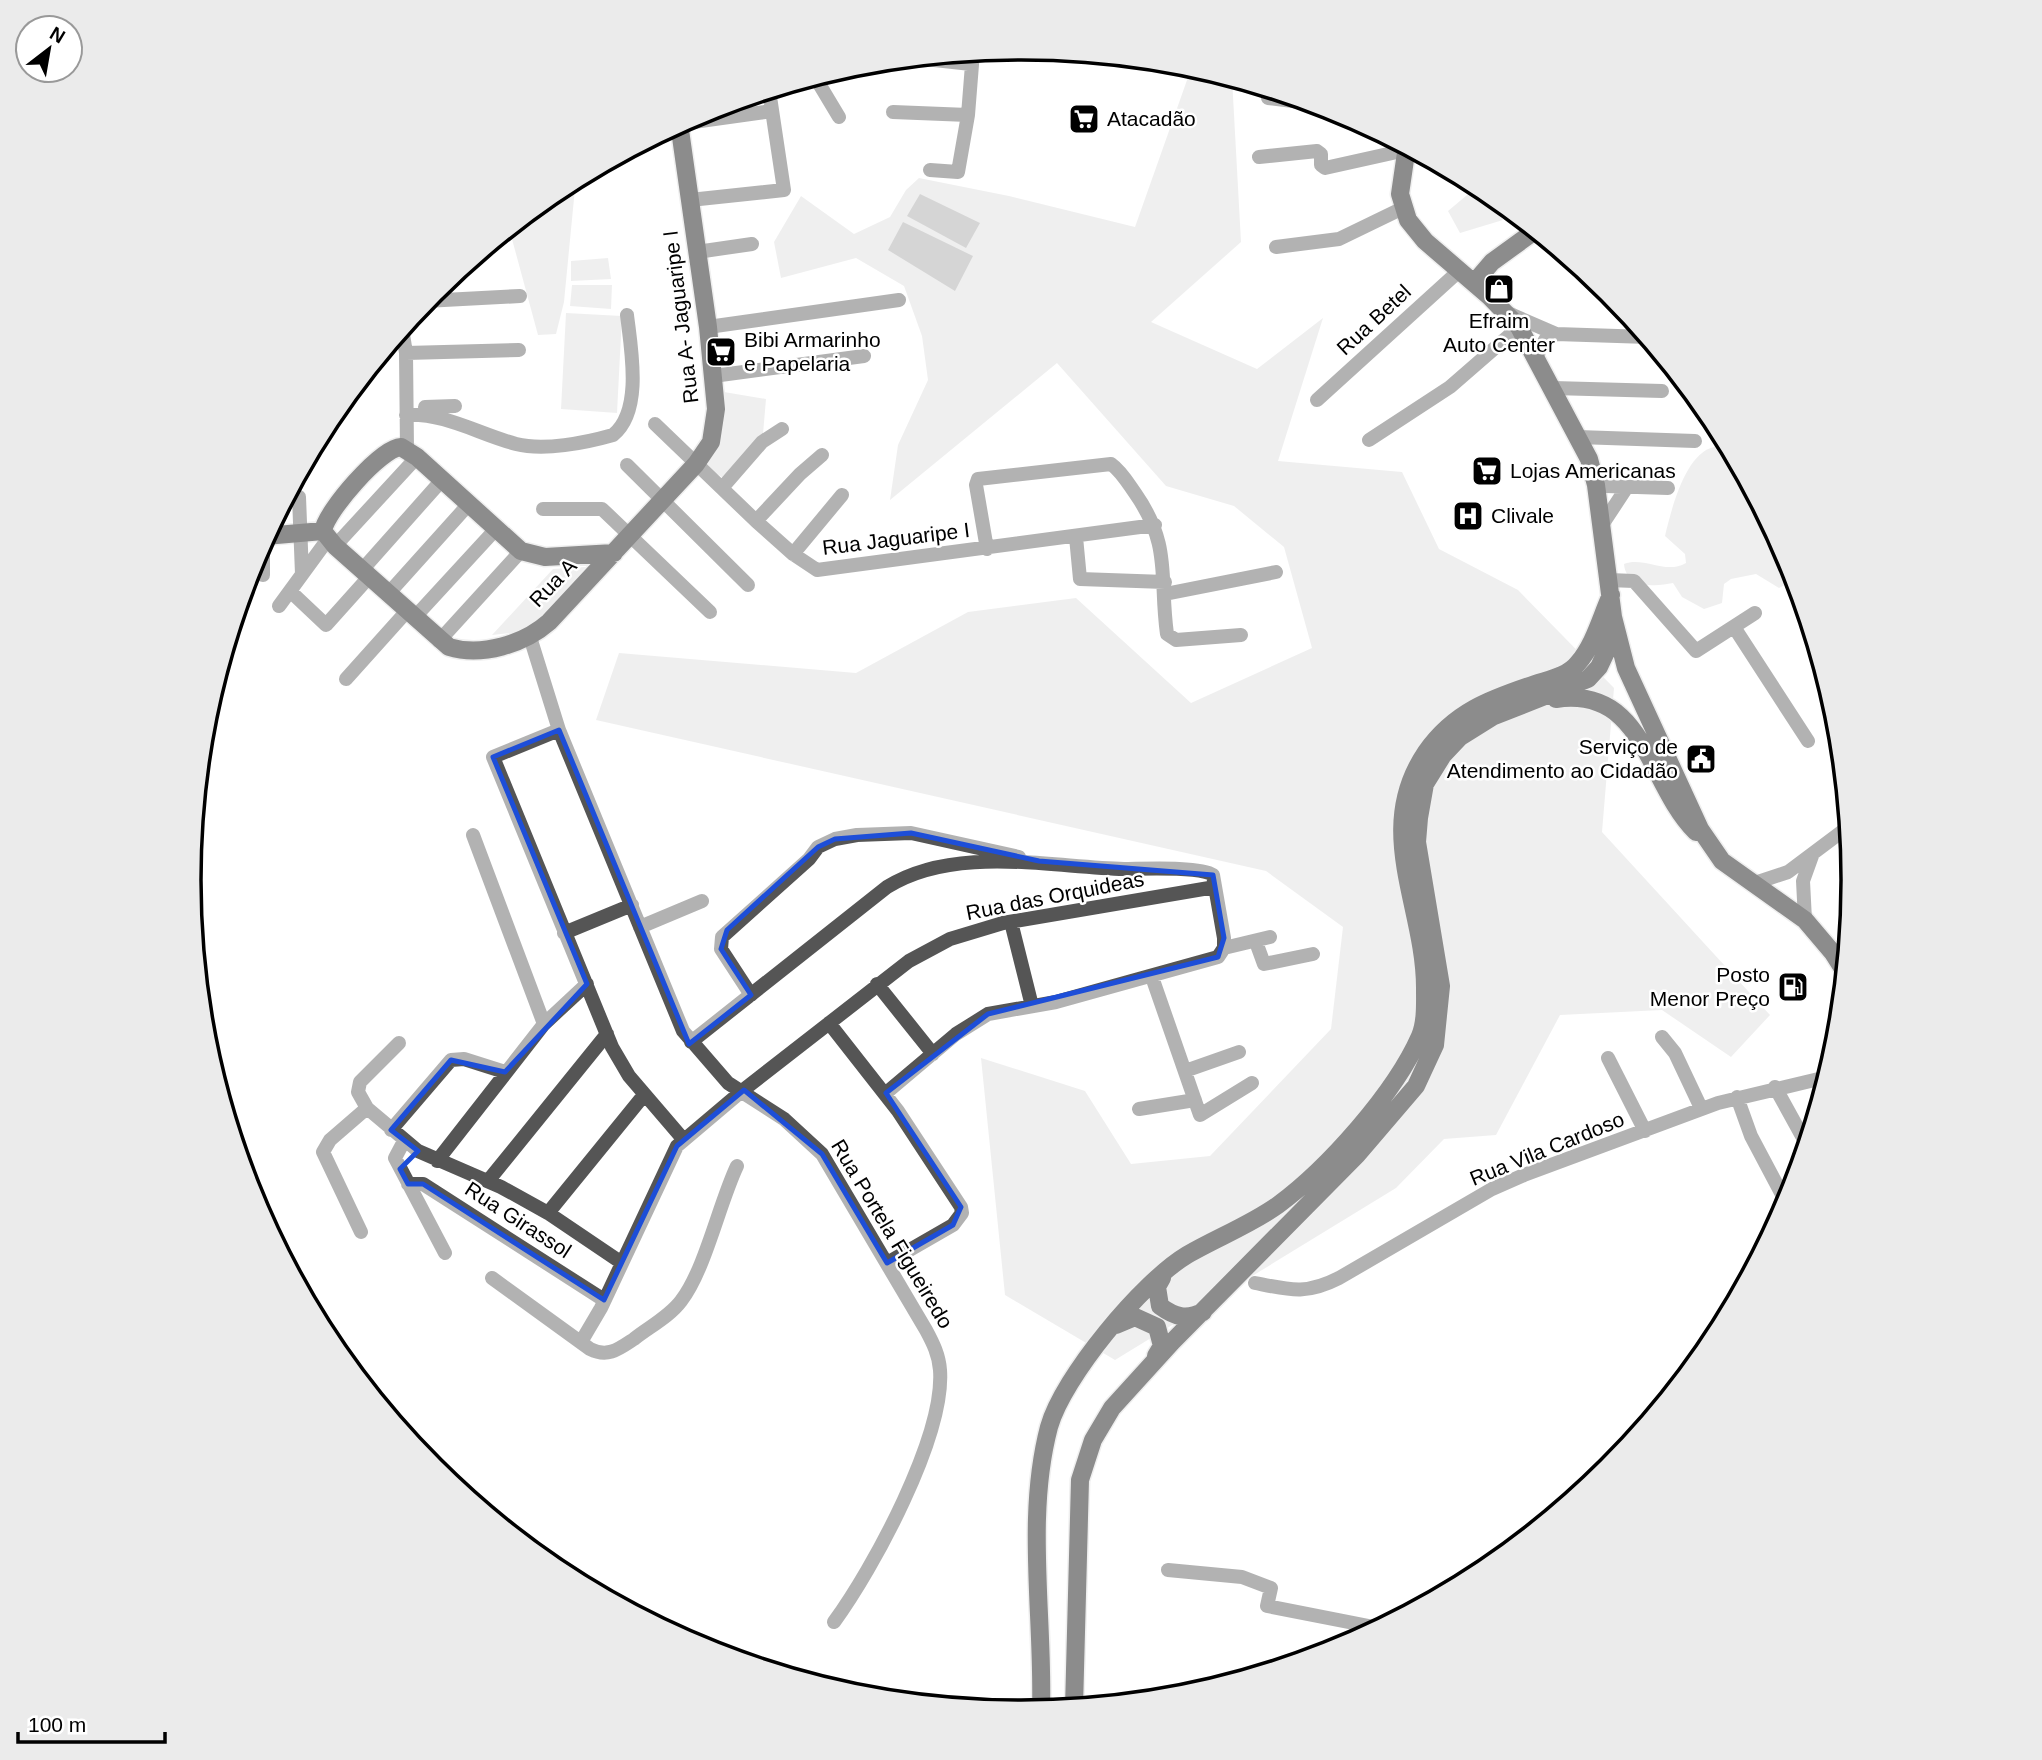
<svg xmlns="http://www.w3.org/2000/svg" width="2042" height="1760" font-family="Helvetica,sans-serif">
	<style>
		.green { fill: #dcdcdc }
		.water { fill: #a3a3a3 }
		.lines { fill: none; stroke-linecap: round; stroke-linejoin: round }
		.major-casing { stroke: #dbdbdb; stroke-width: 21 }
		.minor { stroke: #555; stroke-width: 14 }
		.major { stroke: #000; stroke-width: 18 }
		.marked { fill: none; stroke: #1d4ed8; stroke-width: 5; stroke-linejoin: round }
		.labels { text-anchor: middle; stroke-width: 5; stroke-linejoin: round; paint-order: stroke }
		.poi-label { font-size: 21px; fill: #000; stroke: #fff; text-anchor: start }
		.street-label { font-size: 21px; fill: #000; stroke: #fff }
		.rim { fill: none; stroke: #000; stroke-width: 3.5 }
	</style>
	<rect width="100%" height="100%" fill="#fff"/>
	<path class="green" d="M 1192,66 L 1232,78 L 1241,242 L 1151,322 L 1257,369 L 1323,318 L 1278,461 L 1402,472 L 1439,549 L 1518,590 L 1614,688 L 1602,832 L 1770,1015 L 1731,1057 L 1662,1010 L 1560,1015 L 1496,1135 L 1444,1139 L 1396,1188 L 1115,1360 L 1005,1295 L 981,1058 L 1085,1091 L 1131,1164 L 1210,1156 L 1331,1029 L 1343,927 L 1266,871 L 596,720 L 619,653 L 856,673 L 968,612 L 1076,598 L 1191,703 L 1312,648 L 1284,547 L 1234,506 L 1166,486 L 1057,363 L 890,500 L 898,445 L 928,380 L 922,336 L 904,286 L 856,258 L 781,278 L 774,242 L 801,196 L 854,234 L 890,217 L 906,190 L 919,178 L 1009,196 L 1135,227 Z
		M 576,178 L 564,302 L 556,334 L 538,335 L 509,228 L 559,187 Z
		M 1479,185 L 1486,190 L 1503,220 L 1460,233 L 1448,211 Z
		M 608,258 L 611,279 L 571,281 L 571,261 Z
		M 572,285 L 612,285 L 611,309 L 570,306 Z
		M 566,313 L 622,316 L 617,413 L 561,409 Z
		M 718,391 L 766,399 L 763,434 L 725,479 L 702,465 Z
		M 1720,430 L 1791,562 L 1789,573 L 1794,580 L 1779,588 L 1756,574 L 1731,579 L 1724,584 L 1722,603 L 1704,609 L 1682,597 L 1673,583 C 1655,587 1626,588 1624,564 C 1644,556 1665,575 1686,563 L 1685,554 L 1665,536 C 1671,511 1685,453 1714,447 Z
		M 586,567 L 528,631 L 492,635 L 553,569 Z"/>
	<path class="water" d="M 920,194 L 980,223 L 966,248 L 907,216 Z
		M 903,222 L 973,256 L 955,291 L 888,250 Z"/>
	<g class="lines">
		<g class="major-casing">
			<path id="major" d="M 1407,146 L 1400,194 L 1408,220 L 1425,241 L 1490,297 L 1519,327 L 1589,459 L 1596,485 L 1613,617 L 1626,668 L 1700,829 L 1722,861 L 1805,920 L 1833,953 L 1845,972
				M 1474,283 L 1492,262 L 1536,230
				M 323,531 L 335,546 L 449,647 C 482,657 524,644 549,622 L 696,464 L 711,442 L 716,409 L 708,327 L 679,123
				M 323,531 C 326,511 381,448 401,447 L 417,457 L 521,551 L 545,557 L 614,553
				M 265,536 L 323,531
				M 1556,699 C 1645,686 1647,783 1696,832
				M 1162,1278 L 1157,1287 L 1160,1306 C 1175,1317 1186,1320 1203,1312
				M 1116,1325 L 1135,1317 L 1157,1327 L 1162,1346 L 1156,1356
				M 1074,1708 L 1080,1480 L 1093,1440 L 1112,1408 L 1172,1342 L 1357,1155 L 1416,1086 L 1435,1045 L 1441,986 L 1417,842 L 1419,818 L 1425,784 L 1443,755 L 1460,737 L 1492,717 L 1588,679 L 1599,667 L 1616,631
				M 1041,1711 C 1044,1618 1025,1518 1049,1427 C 1063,1377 1142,1282 1187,1255 C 1216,1238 1250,1225 1278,1205 C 1328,1168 1395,1093 1420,1036 C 1426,1022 1425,1003 1425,988 C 1425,906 1373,830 1426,752 C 1454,712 1490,699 1535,684 C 1550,679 1568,676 1578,663 C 1594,645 1601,617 1611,595"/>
		</g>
		<path class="minor" d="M 916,58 L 971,64
			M 815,77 L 839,117
			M 1268,98 L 1317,104
			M 893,112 L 968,115
			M 679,124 L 772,111
			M 1259,157 L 1317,151 L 1321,154 L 1321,165 L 1325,168 L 1406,150
			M 930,170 L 958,172 L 968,115 L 973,52
			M 690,200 L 784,190 L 769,90
			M 1276,247 L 1339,239 L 1403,208
			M 697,252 L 752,244
			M 425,301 L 520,296
			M 1510,314 L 1556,334 L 1648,337
			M 708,327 L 899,300
			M 402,328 L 406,353 L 407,449
			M 406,353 L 519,350
			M 1536,357 L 1545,340 L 1556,334
			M 713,376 L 864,356
			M 1553,388 L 1662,391
			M 1317,400 L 1459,271
			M 425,407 L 455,406
			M 406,415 C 446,413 478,434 516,444 C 544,451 585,443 613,435 C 643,411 631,349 627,315
			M 655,424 L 756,521 L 793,554 L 817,570 L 1155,525
			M 1578,437 L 1695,441
			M 1369,440 L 1450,387 L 1519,327
			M 627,465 L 748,585
			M 1606,486 L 1668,488
			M 722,488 L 762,442 L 782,429
			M 299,497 L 302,574
			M 543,509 L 602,509 L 710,612
			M 756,521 L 800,474 L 822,455
			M 1602,525 L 1627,487
			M 1076,537 L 1080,579 L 1165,582
			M 263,540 L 263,575
			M 335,546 L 417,457
			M 987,549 L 976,485 L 978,479 L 1111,464 C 1121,471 1128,483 1135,493 C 1172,546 1159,577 1167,634 L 1176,640 L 1241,635
			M 793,554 L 842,495
			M 362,570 L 442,480
			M 1609,580 L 1634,581 L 1696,651 L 1755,613
			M 1796,583 L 1797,583
			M 290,591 L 326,625 L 369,577
			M 388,594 L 468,505
			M 1165,594 L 1276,572
			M 279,606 L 328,539
			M 414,618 L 495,530
			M 1734,627 L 1808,741
			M 530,637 L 559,730 L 683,1031 L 728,1083 L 784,1119 L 822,1154 L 926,1330 C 933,1343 939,1355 940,1370 C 945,1436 873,1569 834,1622
			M 439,641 L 521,551
			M 346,679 L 407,611
			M 559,730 L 493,757 L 612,1047 L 629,1076 L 683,1139
			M 473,835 L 544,1024
			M 1752,884 L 1788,872 L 1848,827
			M 1805,920 L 1803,881 L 1812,856
			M 1011,922 L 1032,1006
			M 640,927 L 702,901
			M 564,933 L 632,905
			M 1256,942 L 1264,964 L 1313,954
			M 1224,948 L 1270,937
			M 1152,977 L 1200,1115 L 1252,1083
			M 877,984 L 933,1054
			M 751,995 L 721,949 L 722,937 L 809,859 L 818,847 L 835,839 L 857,835 L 911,833 L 1019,857
			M 829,1023 L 898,1111 L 961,1207 L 962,1213 L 953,1225 L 887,1263
			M 1662,1037 L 1675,1053 L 1701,1108
			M 691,1042 L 887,887 C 954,845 1049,867 1124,869 C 1142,869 1200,866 1213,875 L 1224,938 L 1224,948 L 1218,957 L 1056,1002 L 988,1014 L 956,1034 L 886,1093
			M 1608,1058 L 1645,1131
			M 1185,1071 L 1239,1052
			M 1775,1087 L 1807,1145
			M 1737,1097 L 1751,1136 L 1787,1204
			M 367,1108 L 358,1092 L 360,1082 L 399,1043
			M 1139,1109 L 1195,1100
			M 391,1130 L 451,1060 L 464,1059 L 505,1072
			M 404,1141 L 395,1158 L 445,1253
			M 437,1161 L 544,1024 L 587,984
			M 488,1181 L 607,1034
			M 408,1184 L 423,1184 L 604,1300
			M 548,1213 L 644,1095
			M 361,1232 L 323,1152 L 330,1140 L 367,1108 L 418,1151 L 501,1187 L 548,1213 L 622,1263
			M 492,1278 L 590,1349 C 608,1358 619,1349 634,1339 C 649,1327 669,1317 681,1301 C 705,1270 719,1204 737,1166
			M 1255,1283 C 1290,1290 1306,1295 1339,1278 L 1492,1189 L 1524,1175 L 1718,1103 L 1827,1077
			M 581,1342 L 601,1308 L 677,1146 L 742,1091 L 909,961 L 950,939 L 1003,923 L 1215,887
			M 1168,1570 L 1242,1577 L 1271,1588 L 1267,1606 L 1379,1628"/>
		<use href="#major" class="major"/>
	</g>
	<path d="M0 0H2042V1760H0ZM 559,730 L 689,1044 L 751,995 L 721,949 L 727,930 L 818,847 L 835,839 L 911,833 L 1039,861 L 1213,875 L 1224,938 L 1218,957 L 988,1014 L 886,1093 L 961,1207 L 953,1225 L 887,1263 L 822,1154 L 744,1090 L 677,1146 L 604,1300 L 423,1184 L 408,1184 L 400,1169 L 418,1151 L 391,1130 L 451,1060 L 505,1072 L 587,984 L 493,757 Z" fill="#fff" fill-opacity=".55" fill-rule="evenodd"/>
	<path class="marked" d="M 559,730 L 689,1044 L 751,995 L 721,949 L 727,930 L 818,847 L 835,839 L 911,833 L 1039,861 L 1213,875 L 1224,938 L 1218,957 L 988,1014 L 886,1093 L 961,1207 L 953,1225 L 887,1263 L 822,1154 L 744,1090 L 677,1146 L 604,1300 L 423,1184 L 408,1184 L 400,1169 L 418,1151 L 391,1130 L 451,1060 L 505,1072 L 587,984 L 493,757 Z"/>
	<defs>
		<g id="supermarket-square" transform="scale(1.575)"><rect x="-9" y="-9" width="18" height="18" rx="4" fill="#000" stroke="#fff"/><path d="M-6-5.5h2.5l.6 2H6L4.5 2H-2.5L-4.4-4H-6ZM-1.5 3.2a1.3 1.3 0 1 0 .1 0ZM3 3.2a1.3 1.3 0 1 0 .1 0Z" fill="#fff"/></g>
		<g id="shop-square" transform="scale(1.575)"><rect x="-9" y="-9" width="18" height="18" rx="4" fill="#000" stroke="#fff"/><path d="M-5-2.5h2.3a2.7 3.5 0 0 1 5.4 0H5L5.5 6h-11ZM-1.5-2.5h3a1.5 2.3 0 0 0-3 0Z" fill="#fff"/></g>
		<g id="hospital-square" transform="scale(1.575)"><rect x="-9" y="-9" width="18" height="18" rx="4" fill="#000" stroke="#fff"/><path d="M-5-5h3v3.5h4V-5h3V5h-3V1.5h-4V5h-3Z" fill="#fff"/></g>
		<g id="civic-square" transform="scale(1.575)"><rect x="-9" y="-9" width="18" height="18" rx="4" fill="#000" stroke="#fff"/><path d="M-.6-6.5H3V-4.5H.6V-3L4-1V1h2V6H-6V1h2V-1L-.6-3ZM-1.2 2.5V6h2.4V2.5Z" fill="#fff"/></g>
		<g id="fuel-square" transform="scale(1.575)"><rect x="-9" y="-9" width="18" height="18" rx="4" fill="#000" stroke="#fff"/><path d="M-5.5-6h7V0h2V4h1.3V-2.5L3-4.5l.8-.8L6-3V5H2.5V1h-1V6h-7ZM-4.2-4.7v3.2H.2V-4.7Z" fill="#fff"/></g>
	</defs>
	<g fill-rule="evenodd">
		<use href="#supermarket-square" x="1084" y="119"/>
		<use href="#shop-square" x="1499" y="289"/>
		<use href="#supermarket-square" x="721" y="352"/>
		<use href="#supermarket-square" x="1487" y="471"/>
		<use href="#hospital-square" x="1468" y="516"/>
		<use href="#civic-square" x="1701" y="759"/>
		<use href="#fuel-square" x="1793" y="987"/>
	</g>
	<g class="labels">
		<g class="poi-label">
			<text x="1107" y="126">Atacadão</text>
			<text x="1499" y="328" text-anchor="middle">Efraim<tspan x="1499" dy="24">Auto Center</tspan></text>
			<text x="744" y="347">Bibi Armarinho<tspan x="744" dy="24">e Papelaria</tspan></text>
			<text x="1510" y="478">Lojas Americanas</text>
			<text x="1491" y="523">Clivale</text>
			<text x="1678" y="754" text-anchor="end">Serviço de<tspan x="1678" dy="24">Atendimento ao Cidadão</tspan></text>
			<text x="1770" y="982" text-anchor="end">Posto<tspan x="1770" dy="24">Menor Preço</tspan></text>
		</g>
		<g class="street-label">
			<text transform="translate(681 317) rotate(-97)" y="7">Rua A- Jaguaripe I</text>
			<text transform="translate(1374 320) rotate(-43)" y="7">Rua Betel</text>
			<text transform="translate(896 539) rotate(-7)" y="7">Rua Jaguaripe I</text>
			<text transform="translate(553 583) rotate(-46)" y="7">Rua A</text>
			<text transform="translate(1055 896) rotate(-11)" y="7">Rua das Orquideas</text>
			<text transform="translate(1547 1149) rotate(-22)" y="7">Rua Vila Cardoso</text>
			<text transform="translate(518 1220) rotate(33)" y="7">Rua Girassol</text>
			<text transform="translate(892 1234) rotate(59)" y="7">Rua Portela Figueiredo</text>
		</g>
	</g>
	<path d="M0 0H2042V1760H0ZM201 880a820 820 0 1 1 1640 0a820 820 0 1 1-1640 0Z" fill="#ebebeb" fill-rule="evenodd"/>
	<path class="rim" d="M201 880a820 820 0 1 1 1640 0a820 820 0 1 1-1640 0Z"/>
	<g transform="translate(49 49) rotate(31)"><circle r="33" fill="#ffffff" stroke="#999999" stroke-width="2"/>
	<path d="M0-5L12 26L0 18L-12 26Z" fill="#000000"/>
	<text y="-10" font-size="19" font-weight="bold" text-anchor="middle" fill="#000000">N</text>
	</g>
	<path d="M18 1732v10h147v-10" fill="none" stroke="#000000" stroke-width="3.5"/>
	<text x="28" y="1732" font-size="21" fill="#000000" stroke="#ffffff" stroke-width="5" paint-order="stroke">100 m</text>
</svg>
